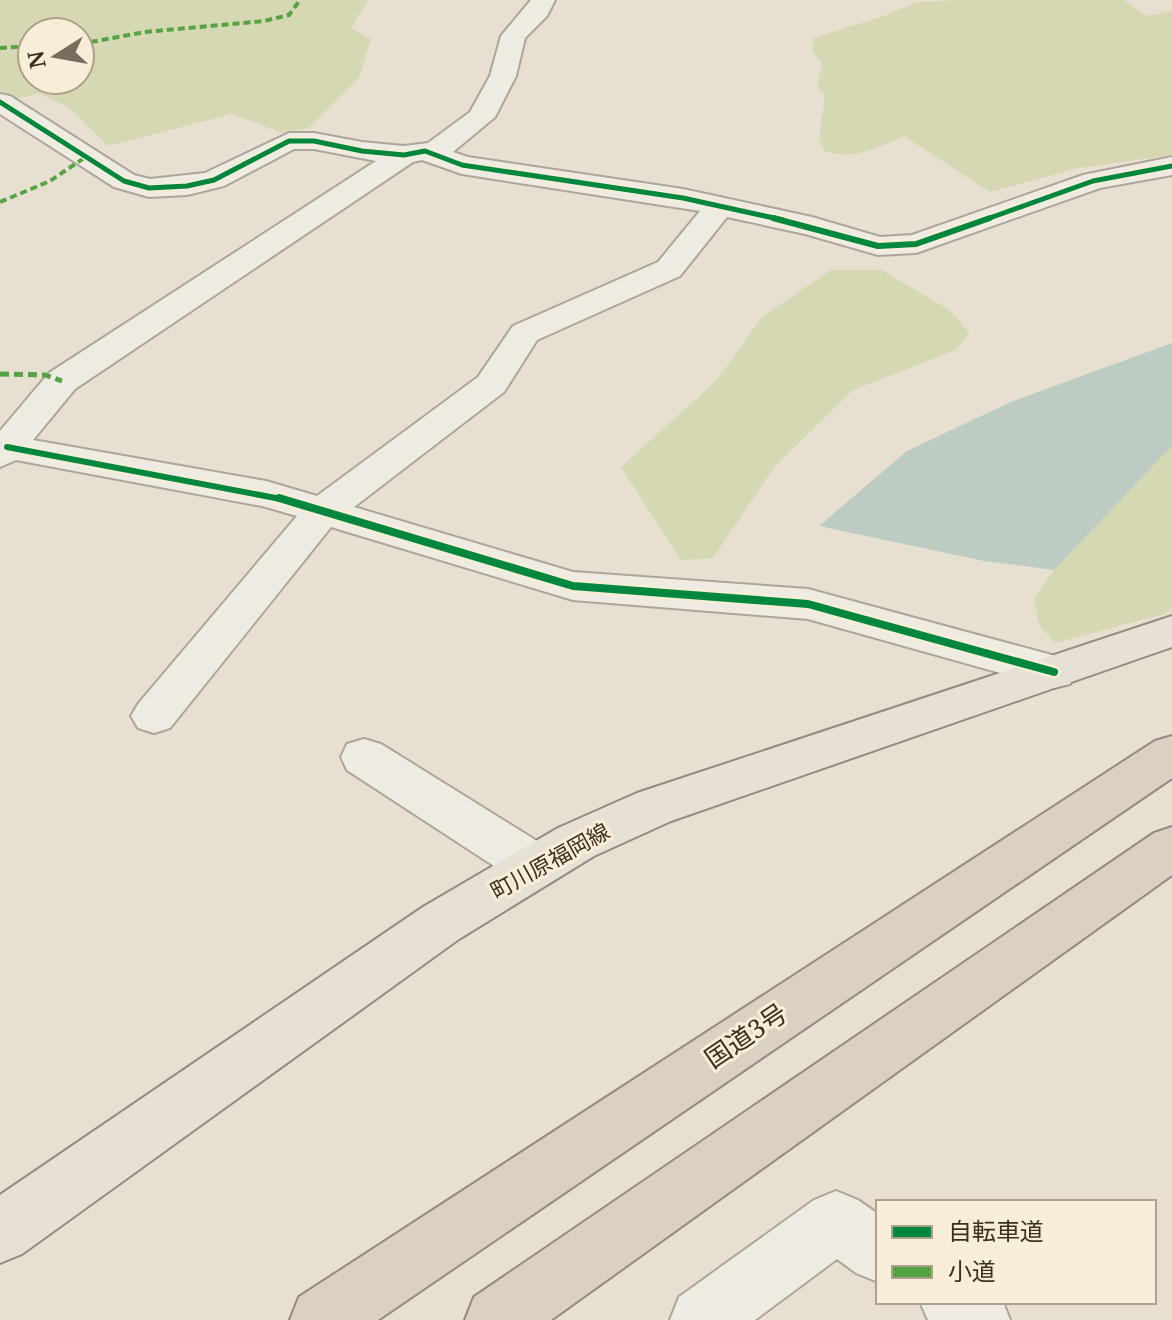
<svg xmlns="http://www.w3.org/2000/svg" width="1172" height="1320" font-family="'Noto Serif','Noto Sans JP',serif">
	<style>
		.green { fill: #d6d7b3; fill-rule: evenodd }
		.water { fill: #bcccc2 }
		.lines { fill: none; stroke-linecap: round; stroke-linejoin: round }
		.minor-casing { stroke: #ada599; stroke-width: 4 }
		.major-casing { stroke: #928b80; stroke-width: 4 }
		.highway-casing { stroke: #928b80; stroke-width: 4 }
		.minor { fill: #efebe3; fill-rule: evenodd }
		.major { fill: #e6e1d4; fill-rule: evenodd }
		.highway { fill: #dad1c2; fill-rule: evenodd }
		.quiet-far1 { stroke: #54a441; stroke-width: 4; stroke-dasharray: 7 4; stroke-linecap: butt }
		.quiet { stroke: #54a441; stroke-width: 5; stroke-dasharray: 9 5; stroke-linecap: butt }
		.cycleway-far2-casing { stroke: #f7eed8; stroke-width: 8 }
		.cycleway-far1-casing { stroke: #f7eed8; stroke-width: 10 }
		.cycleway-casing { stroke: #f7eed8; stroke-width: 13 }
		.cycleway-far2 { stroke: #00873e; stroke-width: 5 }
		.cycleway-far1 { stroke: #00873e; stroke-width: 6 }
		.cycleway { stroke: #00873e; stroke-width: 8 }
		.labels { text-anchor: middle; stroke-width: 6; stroke-linejoin: round; paint-order: stroke }
		.street-label { font-size: 22px; fill: #3d2e20; stroke: #f7eed8 }
		.near-street-label { font-size: 26px; fill: #3d2e20; stroke: #f7eed8 }
	</style>
	<rect width="100%" height="100%" fill="#e7e0d1"/>
	<path class="green" d="M 0,0 L 368,0 L 351,28 L 371,39 L 359,78 L 309,128 L 282,133 L 232,114 L 108,146 L 68,107 L 38,93 L 0,104 ZM 32,32 L 80,32 L 80,80 L 32,80 Z
		M 960,0 L 1124,0 L 1147,16 L 1172,11 L 1172,155 L 1079,168 L 990,192 L 904,136 C 876,148 854,161 824,151 L 819,139 L 825,95 L 817,88 L 822,64 L 812,50 L 814,38 L 884,16 L 917,2 Z
		M 831,270 L 882,270 L 951,311 L 969,333 L 956,350 L 853,390 L 775,466 L 713,558 L 681,560 L 621,467 L 717,380 L 762,317 Z
		M 1172,446 L 1172,609 L 1164,614 L 1055,643 L 1039,625 L 1034,598 L 1054,570 Z"/>
	<path class="water" d="M 1172,343 L 1172,446 L 1054,570 L 984,561 L 819,526 L 907,451 L 1013,401 Z"/>
	<g class="lines">
		<g class="minor-casing">
			<path id="minor" d="M 531,0 L 555,0 L 547,16 L 525,38 L 516,76 L 495,117 L 453,152 L 468,157 L 683,189 L 812,217 L 880,237 L 912,235 L 1083,175 L 1172,157 L 1172,175 L 1100,188 L 916,253 L 878,255 L 805,234 L 727,217 L 680,276 L 537,340 L 504,392 L 354,507 L 573,572 L 808,589 L 1070,660 L 1076,672 L 1070,684 L 1054,688 L 808,619 L 573,600 L 331,527 L 170,728 L 154,733 L 138,728 L 131,716 L 138,704 L 297,516 L 262,506 L 16,460 L 0,467 L 0,431 L 49,373 L 376,161 L 314,149 L 294,149 L 224,186 L 187,195 L 149,197 L 114,187 L 0,114 L 0,94 L 10,96 L 134,175 L 150,179 L 205,173 L 289,133 L 314,133 L 362,142 L 404,146 L 428,143 L 470,112 L 490,76 L 501,36 ZM 422,160 L 462,174 L 700,211 L 658,262 L 513,326 L 478,377 L 317,496 L 266,481 L 33,440 L 75,389 L 413,162 Z
				M 364,739 L 381,744 L 553,851 L 560,866 L 553,881 L 535,887 L 517,881 L 347,770 L 341,757 L 347,744 Z
				M 836,1191 L 858,1200 L 878,1214 L 878,1282 L 856,1273 L 837,1259 L 755,1320 L 670,1320 L 679,1297 L 814,1200 Z
				M 920,1302 L 1003,1302 L 1010,1320 L 928,1320 Z"/>
		</g>
		<g class="major-casing">
			<path id="major" d="M 1172,616 L 1172,647 L 671,821 L 594,856 L 459,939 L 22,1254 L 0,1263 L 0,1195 L 423,907 L 558,828 L 637,793 Z"/>
		</g>
		<g class="highway-casing">
			<path id="highway" d="M 1172,736 L 1172,778 L 378,1320 L 290,1320 L 299,1297 L 1155,741 Z
				M 1172,827 L 1172,875 L 551,1320 L 465,1320 L 474,1297 L 1154,833 Z"/>
		</g>
		<use href="#minor" class="minor"/>
		<use href="#major" class="major"/>
		<use href="#highway" class="highway"/>
		<path class="quiet-far1" d="M 80,44 L 145,32 L 264,21 L 289,15 L 300,0
			M 0,48 L 32,46
			M 0,202 L 50,181 L 87,156"/>
		<path class="quiet" d="M 0,374 L 45,375 L 62,381"/>
		<g class="cycleway-far2-casing">
			<path id="cycleway-far2" d="M 0,102 L 124,181 L 149,188 L 187,186 L 214,180 L 289,141 L 314,141 L 362,151 L 404,155 L 425,151 L 462,165 L 683,198 L 783,220
				M 984,220 L 1093,181 L 1172,166"/>
		</g>
		<g class="cycleway-far1-casing">
			<path id="cycleway-far1" d="M 773,218 L 878,246 L 916,244 L 990,218
				M 7,447 L 286,500"/>
		</g>
		<g class="cycleway-casing">
			<path id="cycleway" d="M 279,498 L 573,586 L 808,604 L 1054,672"/>
		</g>
		<use href="#cycleway-far2" class="cycleway-far2"/>
		<use href="#cycleway-far1" class="cycleway-far1"/>
		<use href="#cycleway" class="cycleway"/>
	</g>
	<g class="labels">
		<g class="street-label">
			<text transform="translate(550 861) rotate(-29)" y="8">町川原福岡線</text>
		</g>
		<g class="near-street-label">
			<text transform="translate(746 1036) rotate(-34)" y="9">国道3号</text>
		</g>
	</g>
	<rect x="876" y="1200" width="280" height="104" fill="#f7eed8" stroke="#ada18e" stroke-width="2"/>
	<rect x="892" y="1226" width="40" height="12" fill="#00873e" stroke="#ada18e" stroke-width="2"/>
	<text x="948" y="1240" font-size="24" fill="#3d2e20">自転車道</text>
	<rect x="892" y="1266" width="40" height="12" fill="#54a441" stroke="#ada18e" stroke-width="2"/>
	<text x="948" y="1280" font-size="24" fill="#3d2e20">小道</text>
	<g transform="translate(56 56) rotate(259)"><circle r="38" fill="#f7eed8" stroke="#ada18e" stroke-width="2"/>
	<path d="M0-6L14 30L0 20L-14 30Z" fill="#786c5e"/>
	<text y="-12" font-size="22" font-weight="bold" text-anchor="middle" fill="#3d2e20">N</text>
	</g>
</svg>
